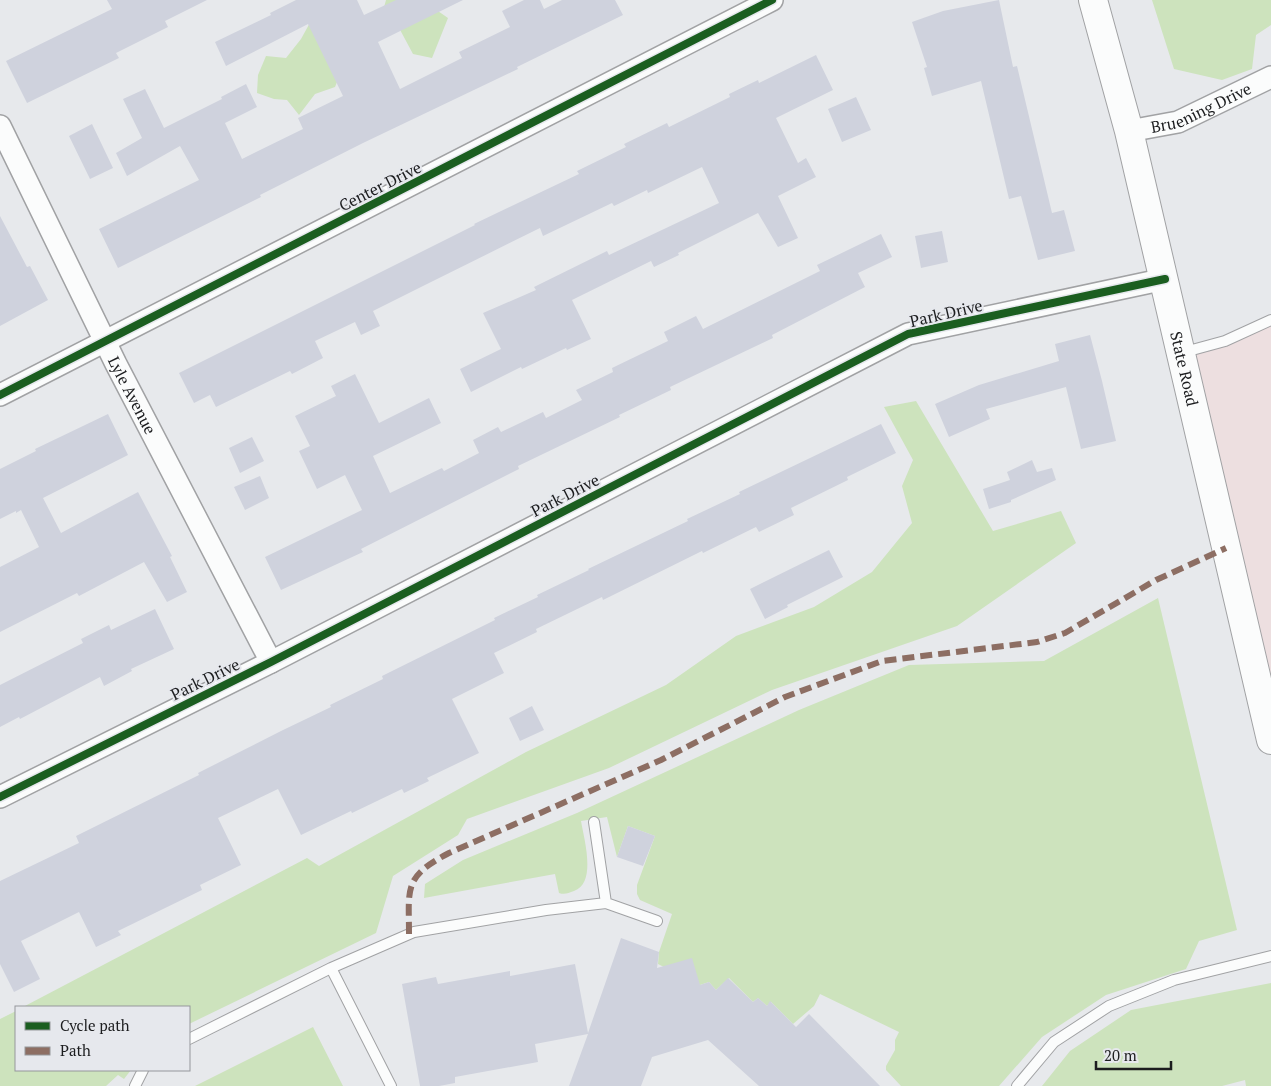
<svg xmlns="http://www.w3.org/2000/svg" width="1271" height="1086" font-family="'PT Serif',serif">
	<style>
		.education { fill: #eddfe0 }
		.green { fill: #cde3bd }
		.building { fill: #cfd2dd }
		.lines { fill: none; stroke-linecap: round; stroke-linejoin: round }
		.lane-casing { stroke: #a1a2a4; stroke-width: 12 }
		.street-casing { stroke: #a1a2a4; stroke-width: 24 }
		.secondary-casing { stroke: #a1a2a4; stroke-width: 30 }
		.lane { stroke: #fbfcfc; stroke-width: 10 }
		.street { stroke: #fbfcfc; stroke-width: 21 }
		.secondary { stroke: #fbfcfc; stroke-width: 28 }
		.quiet { stroke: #8d6e63; stroke-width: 6; stroke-dasharray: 12 6; stroke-linecap: butt }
		.cycleway-casing { stroke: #e6e8ed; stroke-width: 11 }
		.cycleway { stroke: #1b5e20; stroke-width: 8 }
		.labels { text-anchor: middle; stroke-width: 4; stroke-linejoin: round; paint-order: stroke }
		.street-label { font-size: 16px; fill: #1c1d1f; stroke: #e6e8ed }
	</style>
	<rect width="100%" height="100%" fill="#e7e9ec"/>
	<path class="education" d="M 1271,316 L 1271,684 L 1192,355 Z"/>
	<path class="green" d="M 386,0 L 422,0 L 448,18 L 432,58 L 413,54 L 398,26 L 349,52 L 335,87 L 315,94 L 299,115 L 287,100 L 274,99 L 257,93 L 258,75 L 266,56 L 286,58 L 301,39 L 317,10 L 355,21 L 383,11 Z
		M 1152,0 L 1271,0 L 1271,25 L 1256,35 L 1252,69 L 1222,80 L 1174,69 Z
		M 916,401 L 993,531 L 1061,511 L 1076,543 L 957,626 L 772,690 L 609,768 L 467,819 L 458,835 L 393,876 L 376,933 L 189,1024 L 189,1007 L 23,1007 L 307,858 L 319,866 L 526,752 L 666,685 L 736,636 L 814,607 L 872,572 L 912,523 L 902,486 L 913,460 L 884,407 Z
		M 1158,598 L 1237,930 L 1199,941 L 1186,969 L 1106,995 L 1042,1037 L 999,1086 L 901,1086 L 886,1070 L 886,1066 L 895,1050 L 895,1040 L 899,1032 L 820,994 L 814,1006 L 793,1024 L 771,1002 L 767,1006 L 758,998 L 753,1002 L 729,978 L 716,990 L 709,982 L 700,985 L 658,964 L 659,952 L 672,914 L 640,900 L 637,894 L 637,885 L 655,836 L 628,826 L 617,857 L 607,817 L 581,821 C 584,839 597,883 574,891 C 568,893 565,895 559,893 L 555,874 L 424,898 L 425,884 L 463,860 L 577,813 L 799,710 L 909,665 L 1044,661 Z
		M 1271,983 L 1271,1086 L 1246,1086 L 1245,1080 L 1222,1086 L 1042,1086 L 1070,1051 L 1131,1010 Z
		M 16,1011 L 16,1070 L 131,1070 L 124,1079 L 118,1075 L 106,1086 L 0,1086 L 0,1019 Z
		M 313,1027 L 343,1086 L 195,1086 Z"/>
	<path class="building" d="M 107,0 L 207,0 L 165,21 L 168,27 L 116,53 L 119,58 L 27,103 L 6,61 L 112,9 Z
		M 296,0 L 357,0 L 364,15 L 396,0 L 463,0 L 378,42 L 400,89 L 462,58 L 459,52 L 510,27 L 502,11 L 524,0 L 540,0 L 544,9 L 562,0 L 615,0 L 623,15 L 517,67 L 518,69 L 363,143 L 260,195 L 261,197 L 118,268 L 99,229 L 199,180 L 180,146 L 127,176 L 116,153 L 142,138 L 123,99 L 145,89 L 164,128 L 222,99 L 221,97 L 246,84 L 257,107 L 225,123 L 242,159 L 303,129 L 298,118 L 343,96 L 308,24 L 226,66 L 215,42 L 271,15 L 270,13 Z
		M 999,0 L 1013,67 L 1017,66 L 1052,213 L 1064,210 L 1075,251 L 1038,260 L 1021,196 L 1009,199 L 981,81 L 932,96 L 924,68 L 927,67 L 912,22 L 943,11 Z
		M 816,55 L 833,90 L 776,118 L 798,163 L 806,158 L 816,177 L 778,196 L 798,238 L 778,247 L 758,213 L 678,253 L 679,255 L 654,267 L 651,261 L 572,300 L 591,339 L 567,350 L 566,348 L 522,369 L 521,367 L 471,392 L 460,369 L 501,349 L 483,313 L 536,290 L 534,287 L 607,251 L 609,255 L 719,203 L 702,167 L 648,193 L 647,190 L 614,206 L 612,203 L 543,236 L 540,228 L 425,285 L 373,311 L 380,326 L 361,335 L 355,322 L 315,341 L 323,358 L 292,374 L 290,371 L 216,407 L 210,395 L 194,403 L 179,373 L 475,225 L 474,224 L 579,174 L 577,171 L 626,147 L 624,144 L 667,123 L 669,127 L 730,97 L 729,94 L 758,80 L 759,83 Z
		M 856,97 L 871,130 L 842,142 L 828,109 Z
		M 92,124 L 113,168 L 90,179 L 69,136 Z
		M 0,216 L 27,267 L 30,266 L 48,300 L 0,326 Z
		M 942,231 L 948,262 L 921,268 L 915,236 Z
		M 881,234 L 892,257 L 858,273 L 865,287 L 772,335 L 773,338 L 670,387 L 671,390 L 619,415 L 620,417 L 518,466 L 519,469 L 361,549 L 363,552 L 281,590 L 265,557 L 362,510 L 345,475 L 317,489 L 299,451 L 310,446 L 295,416 L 336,396 L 331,386 L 355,374 L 379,423 L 429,398 L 441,423 L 373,456 L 390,493 L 442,468 L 444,471 L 479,453 L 473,440 L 498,427 L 501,432 L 543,412 L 546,418 L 582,400 L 576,390 L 613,372 L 612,368 L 668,341 L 664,332 L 696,316 L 703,329 L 820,271 L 817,265 Z
		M 1090,335 L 1102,381 L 1116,441 L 1081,449 L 1066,387 L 986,409 L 990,419 L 949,437 L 935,404 L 979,385 L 1059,361 L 1055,344 Z
		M 108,414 L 128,455 L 43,498 L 61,533 L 138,492 L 172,556 L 170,557 L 187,592 L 167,602 L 144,562 L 79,596 L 77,593 L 0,632 L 0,567 L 39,547 L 21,510 L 16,513 L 16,511 L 0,519 L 0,469 L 36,451 L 35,449 Z
		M 881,424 L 896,453 L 847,477 L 848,480 L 791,508 L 794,515 L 759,532 L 756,527 L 703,553 L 702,551 L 603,600 L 602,597 L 536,629 L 537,632 L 494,653 L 504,673 L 452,699 L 479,753 L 427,778 L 429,781 L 404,793 L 402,789 L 352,813 L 351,811 L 301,835 L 278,789 L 218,818 L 241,865 L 200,885 L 202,890 L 118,931 L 121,935 L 96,947 L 79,912 L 21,941 L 40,979 L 14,992 L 0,964 L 0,881 L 79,843 L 76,836 L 199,775 L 198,773 L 281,731 L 331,707 L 330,705 L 383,679 L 382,676 L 495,620 L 494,618 L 538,597 L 537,595 L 589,570 L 588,569 L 688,521 L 687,519 L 740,494 L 739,492 Z
		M 252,437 L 264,461 L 240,473 L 229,448 Z
		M 1032,460 L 1037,472 L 1052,468 L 1056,480 L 1011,500 L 1011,502 L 989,509 L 983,489 L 1010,480 L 1007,472 Z
		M 260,476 L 269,498 L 245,510 L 234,487 Z
		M 829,550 L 843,577 L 787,605 L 788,607 L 765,619 L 750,589 Z
		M 155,609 L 174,649 L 131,669 L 132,671 L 104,686 L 100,677 L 20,719 L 19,717 L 0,727 L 0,685 L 83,643 L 81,639 L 109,625 L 111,630 Z
		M 532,706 L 544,730 L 520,741 L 509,718 Z
		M 628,826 L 655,836 L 643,866 L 617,857 Z
		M 621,938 L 659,952 L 657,968 L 692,958 L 700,985 L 709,982 L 716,990 L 728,978 L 753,1002 L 758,998 L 767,1006 L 770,1001 L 796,1027 L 809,1014 L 880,1086 L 759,1086 L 708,1040 L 652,1057 L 641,1086 L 569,1086 L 588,1034 L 535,1044 L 538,1062 L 455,1077 L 455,1083 L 439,1086 L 420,1086 L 402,984 L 436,977 L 438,984 L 510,971 L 510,976 L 575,964 L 588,1033 Z"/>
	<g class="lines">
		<g class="lane-casing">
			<path id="lane" d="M 1181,353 L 1225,341 L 1271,320
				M 594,822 L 606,903
				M 331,968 L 391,1086
				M 189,1039 L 331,968 L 414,932 L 546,910 L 606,903 L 657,921
				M 135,1086 L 143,1070
				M 1017,1086 L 1054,1042 L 1109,1006 L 1174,980 L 1271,956"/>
		</g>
		<g class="street-casing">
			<g id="street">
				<path id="s1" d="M 0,126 L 116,364 L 271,662"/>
				<path id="s2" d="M 1129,131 L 1178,122 L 1271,77"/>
				<path d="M 0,395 L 772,0"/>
				<path d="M 0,797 L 271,662 L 908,334 L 1165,279"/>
			</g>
		</g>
		<g class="secondary-casing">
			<g id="secondary">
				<path id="s3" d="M 1093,0 L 1129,131 L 1271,740"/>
			</g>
		</g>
		<use href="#lane" class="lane"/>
		<use href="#street" class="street"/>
		<use href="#secondary" class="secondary"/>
		<path class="quiet" d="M 409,934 C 409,888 403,877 449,853 L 661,760 L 785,697 L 882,661 L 1037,642 L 1065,633 L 1156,580 L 1226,548"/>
		<g class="cycleway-casing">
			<path id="cycleway" d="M 0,395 L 772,0
				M 0,797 L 271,662 L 908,334 L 1165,279"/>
		</g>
		<use href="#cycleway" class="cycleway"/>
	</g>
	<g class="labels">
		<g class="street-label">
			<text dy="6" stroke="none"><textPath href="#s2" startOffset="76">Bruening Drive</textPath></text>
			<text transform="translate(380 186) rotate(-27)" y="6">Center Drive</text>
			<text transform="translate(946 313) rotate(-13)" y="6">Park Drive</text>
			<text dy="6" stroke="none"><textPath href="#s3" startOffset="380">State Road</textPath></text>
			<text dy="6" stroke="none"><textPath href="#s1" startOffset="300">Lyle Avenue</textPath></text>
			<text transform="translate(565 495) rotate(-27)" y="6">Park Drive</text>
			<text transform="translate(205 679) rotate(-26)" y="6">Park Drive</text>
		</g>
	</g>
	<rect x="15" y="1006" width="175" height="65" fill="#e6e8ed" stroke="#95979b"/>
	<rect x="25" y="1022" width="25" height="8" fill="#1b5e20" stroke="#95979b"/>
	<text x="60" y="1031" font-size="15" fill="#1c1d1f">Cycle path</text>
	<rect x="25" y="1047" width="25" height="8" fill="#8d6e63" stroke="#95979b"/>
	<text x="60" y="1056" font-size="15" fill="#1c1d1f">Path</text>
	<path d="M1096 1061v8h75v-8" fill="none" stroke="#1c1d1f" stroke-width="2.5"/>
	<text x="1104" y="1061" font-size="15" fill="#1c1d1f" stroke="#e6e8ed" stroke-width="4" paint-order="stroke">20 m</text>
</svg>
